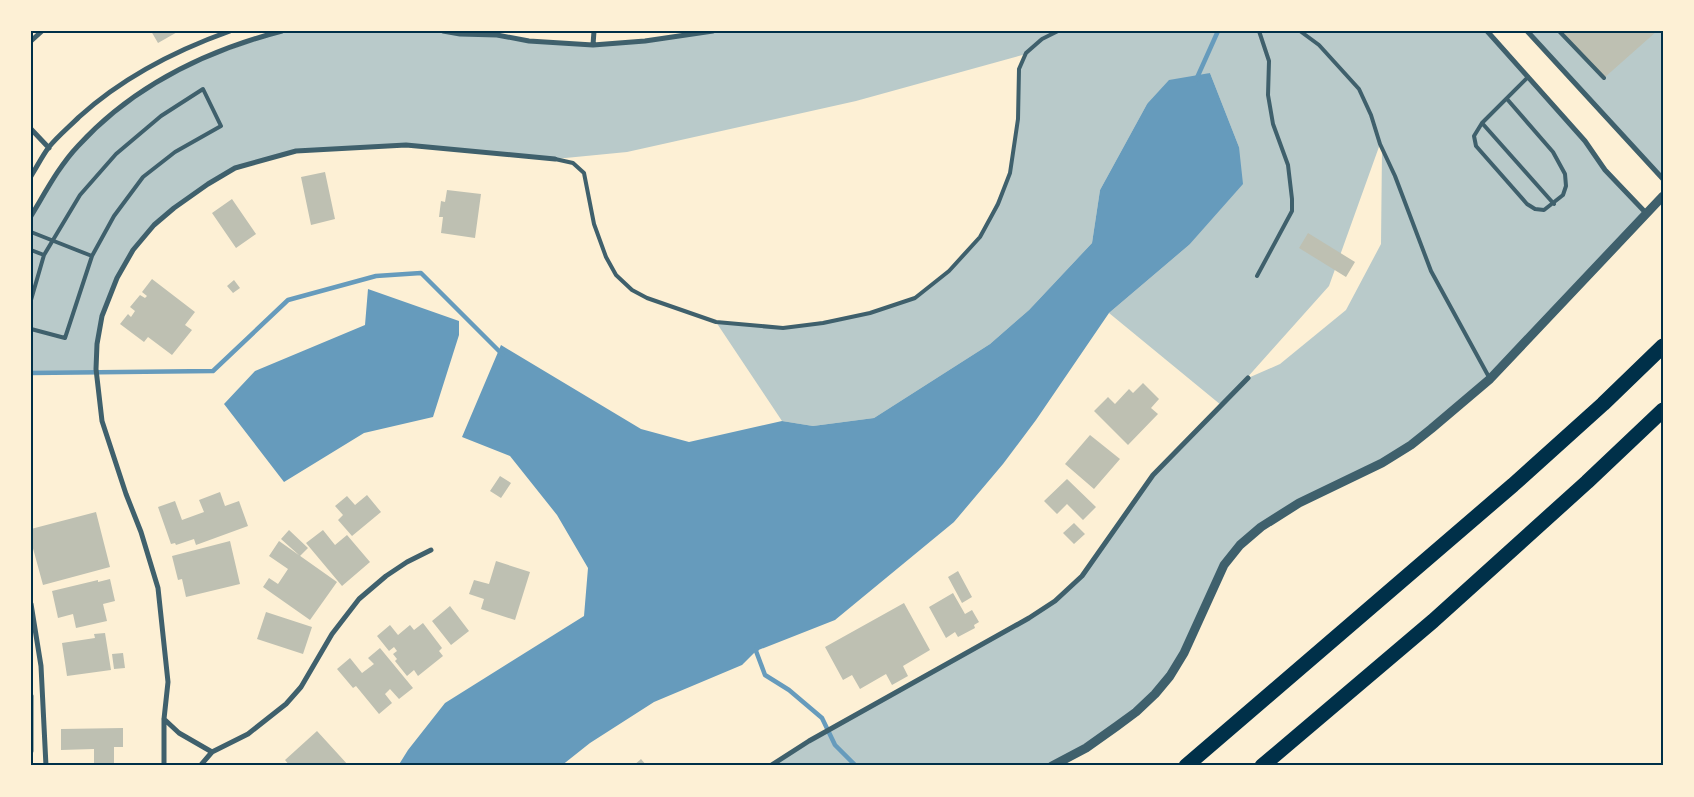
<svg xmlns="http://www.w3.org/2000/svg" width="1694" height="797" font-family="Signika,sans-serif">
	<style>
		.green { fill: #b9caca; fill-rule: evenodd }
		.water { fill: #669bbc }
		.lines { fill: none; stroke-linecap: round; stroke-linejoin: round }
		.stream { stroke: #669bbc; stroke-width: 4.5 }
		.building { fill: #bec0b2 }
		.service { stroke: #3f606c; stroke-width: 4 }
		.minor { stroke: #3f606c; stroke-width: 5 }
		.tertiary { stroke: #3f606c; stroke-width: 9 }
		.motorway { stroke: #003049; stroke-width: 15 }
		.neatline { fill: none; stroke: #003049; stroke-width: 2 }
	</style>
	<rect width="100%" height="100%" fill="#fdf0d5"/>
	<path class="green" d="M 282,31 L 443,31 L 593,45 L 711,31 L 1487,31 L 1646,213 L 1490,379 L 1407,448 L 1261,527 L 1224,565 L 1184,653 L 1136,712 L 1052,766 L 770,766 L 1055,601 L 1082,576 L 1153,475 L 1221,405 L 1109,313 L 1189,245 L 1239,147 L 1210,73 L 1147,104 L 1100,190 L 1092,243 L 1029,310 L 990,344 L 874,418 L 813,426 L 782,421 L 716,322 L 783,328 L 870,313 L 915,298 L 949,271 L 980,237 L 1010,173 L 1018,119 L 1019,69 L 1026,54 L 856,101 L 627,152 L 555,159 L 406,145 L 296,151 L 235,168 L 174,208 L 133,250 L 117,278 L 102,316 L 97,344 L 97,372 L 31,374 L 31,217 L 77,147 L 133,98 L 196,62 ZM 1380,144 L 1382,150 L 1381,244 L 1346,310 L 1280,364 L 1248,378 L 1237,389 L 1329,286 Z
		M 1527,31 L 1663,31 L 1663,179 Z"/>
	<path class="water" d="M 1210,73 L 1239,147 L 1243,184 L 1189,245 L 1109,313 L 1036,420 L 1003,464 L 954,522 L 835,620 L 756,651 L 742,665 L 654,702 L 590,743 L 561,766 L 398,766 L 408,750 L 445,703 L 584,616 L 588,568 L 557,515 L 510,456 L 462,437 L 501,345 L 641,429 L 689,442 L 782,421 L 813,426 L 874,418 L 990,344 L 1029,310 L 1092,243 L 1100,190 L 1147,104 L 1169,80 Z
		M 368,289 L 459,321 L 459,335 L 433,417 L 364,433 L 284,482 L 224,404 L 255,371 L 365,325 Z"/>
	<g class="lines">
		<path class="stream" d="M 1196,80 L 1218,31
			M 31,373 L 213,371 L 288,300 L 376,276 L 421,273 L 502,354
			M 758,646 L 756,651 L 765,675 L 789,690 L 822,718 L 835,745 L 856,766"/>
	</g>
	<path class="building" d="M 151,31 L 179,31 L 158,43 Z
		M 1560,31 L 1657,31 L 1604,78 Z
		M 325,172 L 335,219 L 311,225 L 301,177 Z
		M 447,190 L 481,194 L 475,238 L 441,233 L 443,217 L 439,217 L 441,201 L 445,202 Z
		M 232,199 L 256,234 L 236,248 L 212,213 Z
		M 1308,233 L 1355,262 L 1346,277 L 1299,248 Z
		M 152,279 L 195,312 L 185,325 L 192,330 L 172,355 L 148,337 L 144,342 L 120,324 L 128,314 L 131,317 L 135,311 L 130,307 L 140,295 L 145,298 L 147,296 L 142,292 Z
		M 234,280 L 240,288 L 233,293 L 227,286 Z
		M 1143,383 L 1159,399 L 1151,408 L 1158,414 L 1128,445 L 1094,411 L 1108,397 L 1115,404 L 1129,389 L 1133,393 Z
		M 1090,435 L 1120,459 L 1094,489 L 1065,464 Z
		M 500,476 L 511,483 L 501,498 L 490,491 Z
		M 1067,479 L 1096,507 L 1083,520 L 1067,504 L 1057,514 L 1044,501 Z
		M 220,492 L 225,506 L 239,501 L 248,526 L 196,545 L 194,539 L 176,545 L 175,543 L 171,544 L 158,507 L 175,501 L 182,520 L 204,512 L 199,500 Z
		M 367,495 L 381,512 L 352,536 L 338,520 L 343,515 L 335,506 L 347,496 L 355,505 Z
		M 96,512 L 110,567 L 43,585 L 31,541 L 31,529 Z
		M 1074,523 L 1085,534 L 1074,544 L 1063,533 Z
		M 289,530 L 308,548 L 300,556 L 281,539 Z
		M 323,530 L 335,545 L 347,535 L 370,562 L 342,586 L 306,543 Z
		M 230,541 L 240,584 L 186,597 L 182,579 L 178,580 L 172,556 Z
		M 279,541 L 337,582 L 310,620 L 263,587 L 269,578 L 278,584 L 288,569 L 269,556 Z
		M 496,561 L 530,572 L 515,620 L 481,609 L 484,599 L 469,594 L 474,580 L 489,584 Z
		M 958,571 L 972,597 L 962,603 L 948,577 Z
		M 110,579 L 115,601 L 103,604 L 107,621 L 76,628 L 73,614 L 58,618 L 52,591 L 98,580 L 98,582 Z
		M 953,593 L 965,614 L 972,610 L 979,622 L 974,625 L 975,628 L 958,637 L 955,632 L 946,638 L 929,607 Z
		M 904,603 L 930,650 L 903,666 L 908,676 L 892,685 L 886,674 L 860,689 L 852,675 L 843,680 L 825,647 Z
		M 450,606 L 469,631 L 451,645 L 432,621 Z
		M 266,612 L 312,627 L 303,654 L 257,639 Z
		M 423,623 L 442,648 L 439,651 L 443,656 L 418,676 L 414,670 L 407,676 L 395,661 L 397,659 L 393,654 L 397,651 L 394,647 L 389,651 L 377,636 L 390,625 L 398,635 L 410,625 L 414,630 Z
		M 105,633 L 111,670 L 67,676 L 62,643 L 95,638 L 94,634 Z
		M 380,648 L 413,688 L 399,699 L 390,689 L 385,694 L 392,703 L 379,714 L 356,686 L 353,688 L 337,669 L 350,658 L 362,673 L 374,664 L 368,658 Z
		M 123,653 L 125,668 L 114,669 L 112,654 Z
		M 123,728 L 123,747 L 114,747 L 114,766 L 86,766 L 86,763 L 94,763 L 94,749 L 61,750 L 61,729 Z
		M 317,731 L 349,766 L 290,766 L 285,760 Z
		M 641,759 L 647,766 L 633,766 Z"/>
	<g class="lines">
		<path class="service" d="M 1300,31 L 1319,45 L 1359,89 L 1371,115 L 1380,144 L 1395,176 L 1431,271 L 1490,379
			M 1559,31 L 1604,78
			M 1507,99 L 1553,152 L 1565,174 L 1566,186 L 1563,195 L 1544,210 L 1535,209 L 1527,204 L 1476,146 L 1474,136 L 1482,123 L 1528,77
			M 1482,123 L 1554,204
			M 555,159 L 573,163 L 584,173 L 594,224 L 606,257 L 616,275 L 632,290 L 647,298 L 716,322 L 783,328 L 823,323 L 870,313 L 915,298 L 949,271 L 980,237 L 998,204 L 1010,173 L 1018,119 L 1019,69 L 1026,53 L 1042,39 L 1058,31
			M 31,232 L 92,256 L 65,338 L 31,329
			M 31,250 L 44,255
			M 1257,276 L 1292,211 L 1292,199 L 1288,165 L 1273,124 L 1268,95 L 1269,61 L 1259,31
			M 31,300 L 44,255 L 80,195 L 116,154 L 161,116 L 203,89 L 221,126 L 175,152 L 143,177 L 114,216 L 92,256"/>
		<path class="minor" d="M 443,31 L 460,34 L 497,35 L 529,41 L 593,45 L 645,41 L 713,31
			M 1487,31 L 1585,141 L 1605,170 L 1646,213
			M 1527,31 L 1663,179
			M 31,41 L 42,31
			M 593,45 L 594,31
			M 31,129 L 49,148
			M 31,176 C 37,167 42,156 49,147 C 58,136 69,127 79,117 C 123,77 174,51 230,31
			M 31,216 C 45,193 59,166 78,146 C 132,87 205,51 282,31
			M 31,604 L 41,666 L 46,766
			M 31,696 L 31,751
			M 164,719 L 179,733 L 212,752
			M 164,766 L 164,719 L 168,682 L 158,588 L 141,532 L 126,494 L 102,421 L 96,369 L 97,344 L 102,316 L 117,278 L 133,250 L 154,225 L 174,208 L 208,184 L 235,168 L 296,151 L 406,145 L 555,159
			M 200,766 L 212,752 L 248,734 L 286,704 L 301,687 L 332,634 L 359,599 L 386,576 L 407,562 L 431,550
			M 770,766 L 809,741 L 1029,618 L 1055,601 L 1082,576 L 1153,475 L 1248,378"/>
		<path class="tertiary" d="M 1052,766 L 1086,748 L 1117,726 L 1136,712 L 1155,694 L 1170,676 L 1184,653 L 1224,565 L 1240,545 L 1261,527 L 1299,503 L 1382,463 L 1411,445 L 1431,429 L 1490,379 L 1663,196"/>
		<path class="motorway" d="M 1186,766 L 1513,485 L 1603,404 L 1663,346
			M 1262,766 L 1433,621 L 1587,482 L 1663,410"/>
	</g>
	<rect width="1694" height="797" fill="none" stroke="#fdf0d5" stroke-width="65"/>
	<rect x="32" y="32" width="1630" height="732" class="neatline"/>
</svg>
